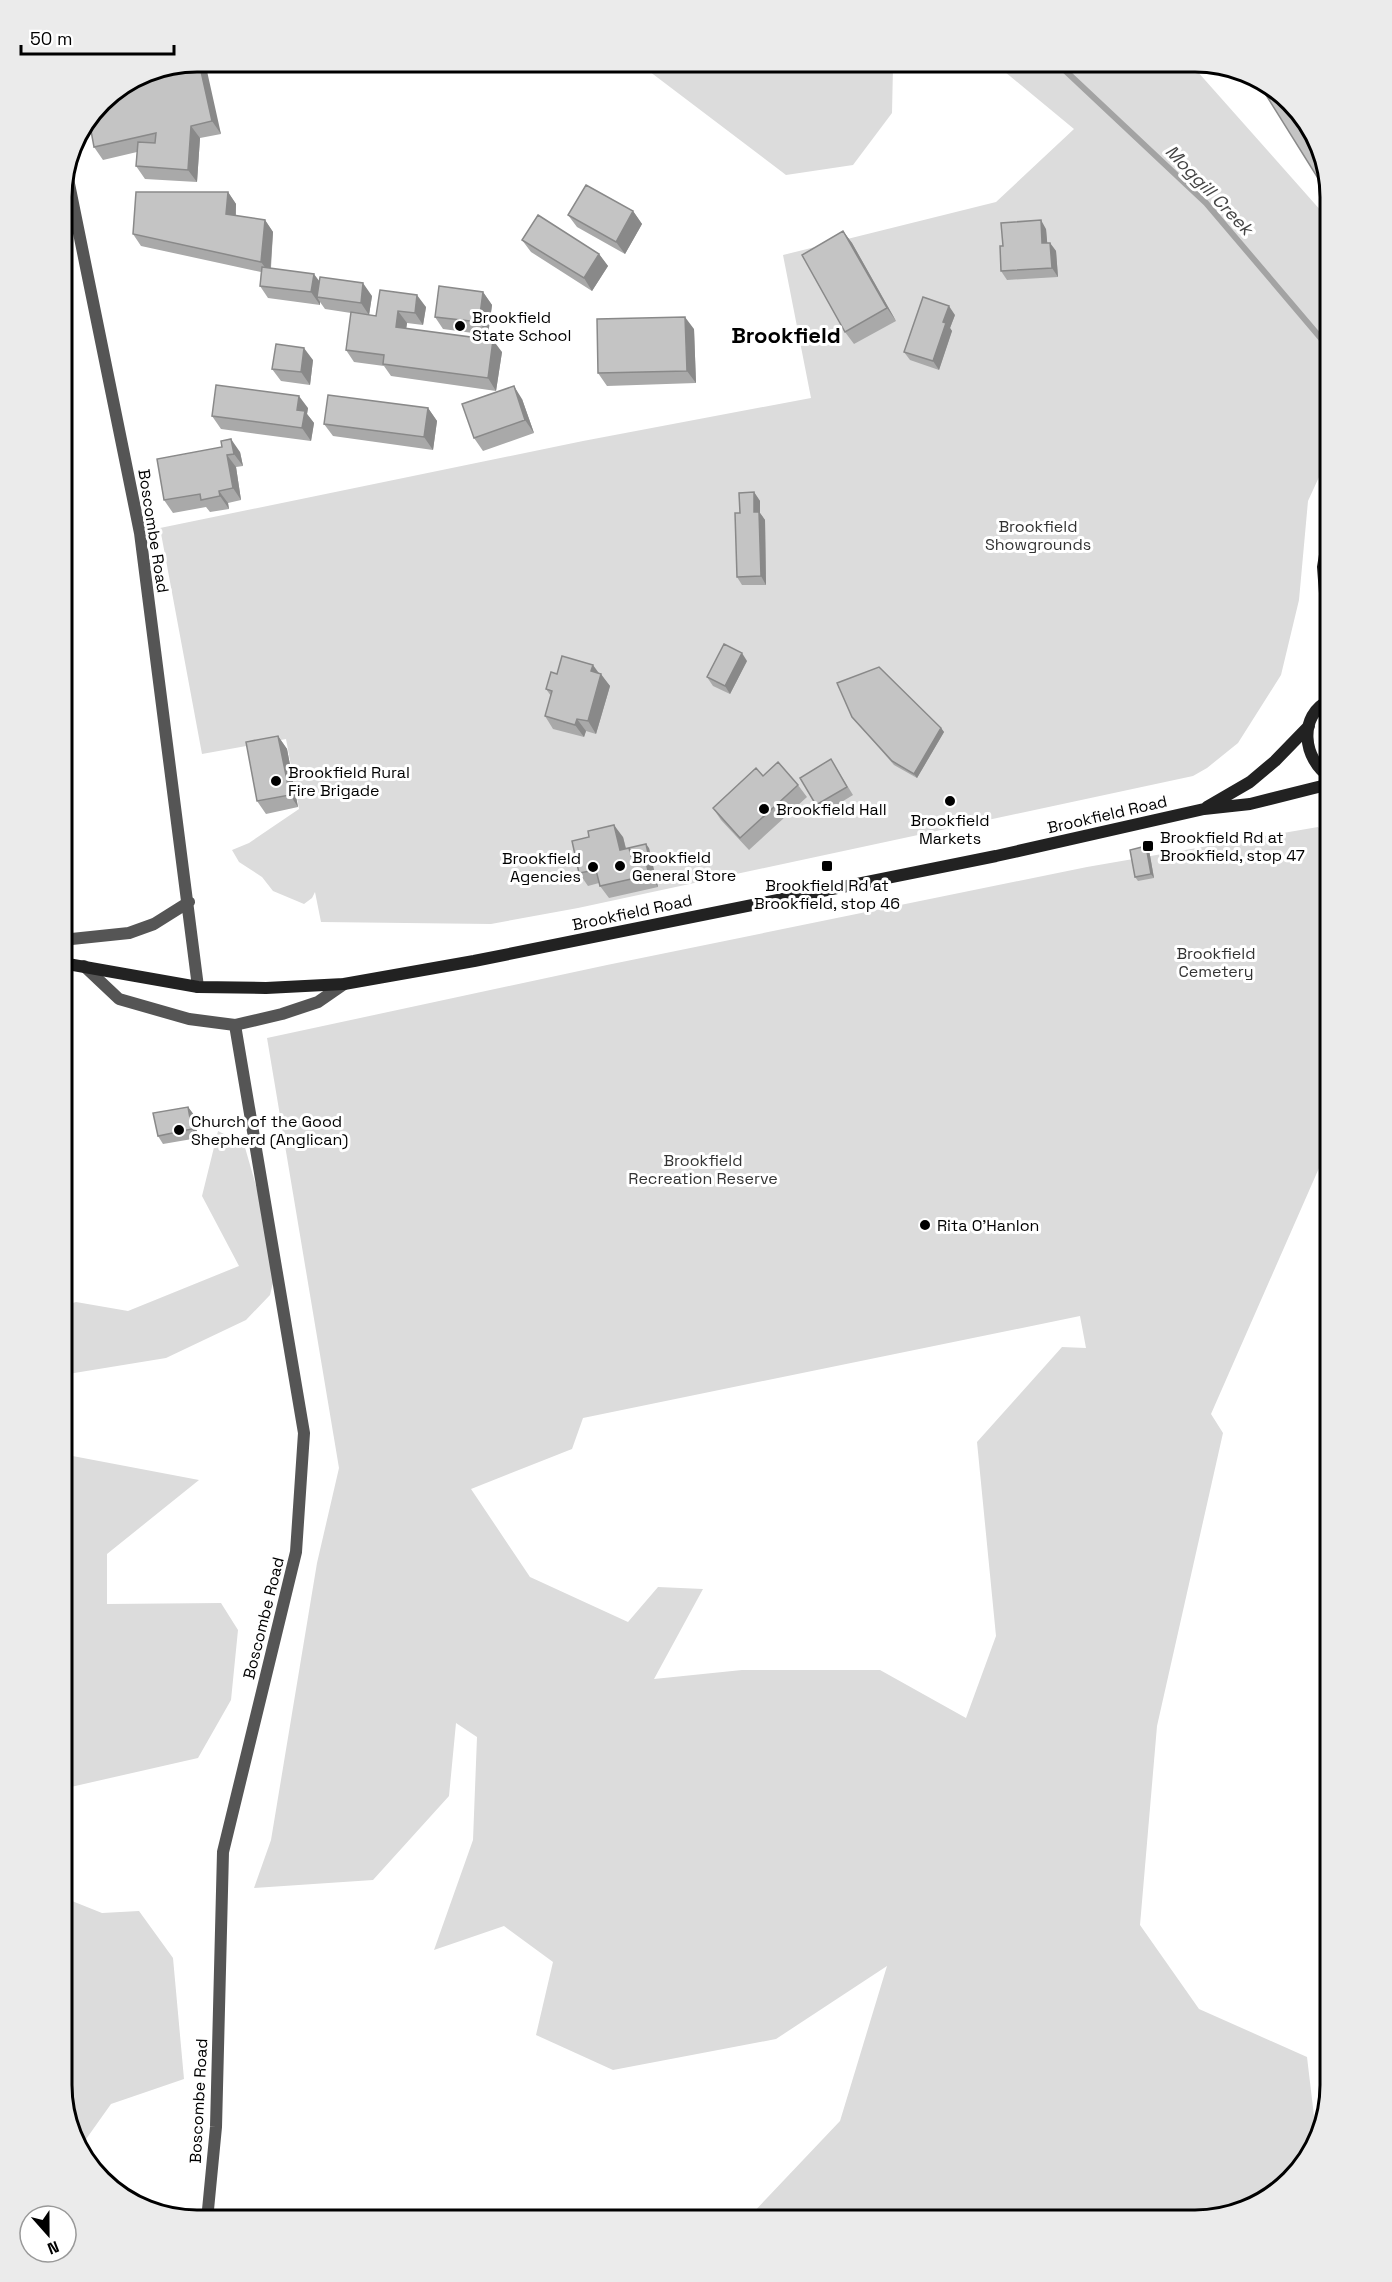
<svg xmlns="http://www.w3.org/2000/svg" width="1392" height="2282" font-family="'Space Grotesk',sans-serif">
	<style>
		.green { fill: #dcdcdc; fill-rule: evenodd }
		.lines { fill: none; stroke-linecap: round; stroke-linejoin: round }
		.stream { stroke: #a3a3a3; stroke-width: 6 }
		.minor { stroke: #555; stroke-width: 12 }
		.secondary { stroke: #222; stroke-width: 12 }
		.wall { fill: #a9a9a9 }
		.shaded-wall { fill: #898989 }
		.building { fill: #c4c4c4; stroke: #898989; stroke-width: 1.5 }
		.poi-dot { fill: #000; stroke: #fff; stroke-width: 2 }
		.labels { text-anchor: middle; stroke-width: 6; stroke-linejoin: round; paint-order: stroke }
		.poi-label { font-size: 16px; fill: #000; stroke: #fff; text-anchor: start }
		.park-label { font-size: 16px; fill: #333; stroke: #fff }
		.street-label { font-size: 16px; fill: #000; stroke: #fff }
		.water-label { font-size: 18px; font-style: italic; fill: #444; stroke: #fff }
		.district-label { font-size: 22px; font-weight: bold; fill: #000; stroke: #fff }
		.rim { fill: none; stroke: #000; stroke-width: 3 }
	</style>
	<rect width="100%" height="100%" fill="#fff"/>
	<path class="green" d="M 637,62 L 887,62 L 893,67 L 892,113 L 853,165 L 786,175 Z
		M 993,62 L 1189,62 L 1330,221 L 1330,453 L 1308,501 L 1299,600 L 1281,675 L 1238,743 L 1207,768 L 1193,776 L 578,908 L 491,924 L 321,922 L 315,892 L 312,898 L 304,904 L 273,891 L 262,877 L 239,862 L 232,850 L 249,843 L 299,809 L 286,739 L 202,754 L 160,528 L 583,441 L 811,398 L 783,255 L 996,202 L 1074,129 Z
		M 1318,827 L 1330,842 L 1330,1143 L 1211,1414 L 1223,1433 L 1157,1726 L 1140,1925 L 1199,2009 L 1307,2057 L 1316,2133 L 1308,2160 L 1255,2206 L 1195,2220 L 748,2220 L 750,2216 L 840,2121 L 887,1966 L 776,2039 L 613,2070 L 536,2035 L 553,1962 L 504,1926 L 434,1950 L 473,1840 L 477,1737 L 456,1723 L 449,1796 L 373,1880 L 254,1888 L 271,1840 L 317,1563 L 339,1468 L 267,1038 L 607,965 L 1087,867 ZM 1080,1316 L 1086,1348 L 1062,1347 L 977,1442 L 996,1636 L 966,1718 L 880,1670 L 742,1670 L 654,1679 L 703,1589 L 658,1587 L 628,1622 L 530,1577 L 471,1489 L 572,1449 L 583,1418 Z
		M 218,1131 L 244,1144 L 278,1262 L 270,1295 L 246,1320 L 166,1358 L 62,1375 L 62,1306 L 76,1302 L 128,1311 L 239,1266 L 202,1196 Z
		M 62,1454 L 199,1480 L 107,1554 L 107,1604 L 221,1603 L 238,1630 L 231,1700 L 198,1758 L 62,1789 Z
		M 62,1897 L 102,1913 L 139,1911 L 173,1958 L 184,2079 L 111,2104 L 79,2149 L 76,2145 L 62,2085 Z"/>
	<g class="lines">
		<path class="stream" d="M 1056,62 L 1206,203 L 1330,349"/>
		<path class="minor" d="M 66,169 L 140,533 L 198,987
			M 62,940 L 129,933 L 154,924 L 189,902
			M 84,966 L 119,999 L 189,1019 L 235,1025 L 282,1014 L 318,1002 L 344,984
			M 207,2220 L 216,2127 L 223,1852 L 296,1552 L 304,1433 L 235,1025"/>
		<path class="secondary" d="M 1326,702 L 1328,632 L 1323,567 L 1330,525
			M 1330,777 C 1303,760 1297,715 1330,700
			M 1207,807 L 1250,782 L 1275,761 L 1309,726
			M 62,963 L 198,987 L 266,988 L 344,984 L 474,961 L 996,856 L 1204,809 L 1250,804 L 1330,784"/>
	</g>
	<path class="wall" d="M 197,62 L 221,134 L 200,138 L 197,182 L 145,179 L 136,166 L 137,152 L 103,160 L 94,147 Z
		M 1316,137 L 1330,197 L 1321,183 Z
		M 228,192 L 236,204 L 236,216 L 265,220 L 273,232 L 271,268 L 372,296 L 369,315 L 376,316 L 380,290 L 426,307 L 423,325 L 407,323 L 406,328 L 502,352 L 496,391 L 391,376 L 384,366 L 354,362 L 346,350 L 351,313 L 325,309 L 320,302 L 320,305 L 268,298 L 260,286 L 261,272 L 141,246 L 133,234 Z
		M 633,211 L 642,224 L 625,254 L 577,227 L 568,215 Z
		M 1046,229 L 1047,243 L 1050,243 L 1056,251 L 1058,277 L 1007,280 L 1001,271 L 1003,246 Z
		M 843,231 L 852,243 L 896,321 L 854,344 L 845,332 Z
		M 522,240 L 599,254 L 608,266 L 592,291 L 531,252 Z
		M 483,292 L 492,305 L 488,335 L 443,329 L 435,317 Z
		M 955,315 L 950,328 L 952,331 L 939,370 L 910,360 L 904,352 Z
		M 694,329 L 696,383 L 607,386 L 598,373 Z
		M 313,360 L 310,385 L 281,381 L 272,369 Z
		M 522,399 L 534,433 L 483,451 L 474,438 Z
		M 308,408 L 307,414 L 314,423 L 311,441 L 221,429 L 212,416 Z
		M 428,408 L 437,421 L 433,450 L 333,436 L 324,424 Z
		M 222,447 L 240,452 L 243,466 L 236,467 L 241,500 L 228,503 L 229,509 L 210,512 L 206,507 L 173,513 L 164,500 Z
		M 754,492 L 760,501 L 760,513 L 765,520 L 766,585 L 742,585 L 737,577 Z
		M 747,661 L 730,694 L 713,686 L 707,677 Z
		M 599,673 L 610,686 L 596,734 L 586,731 L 584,737 L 553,729 L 545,716 L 551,696 L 546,689 L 557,674 Z
		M 852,717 L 941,728 L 944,732 L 917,778 L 894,765 Z
		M 278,736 L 287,749 L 298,807 L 266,814 L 257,801 Z
		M 831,759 L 853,795 L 822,814 L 816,805 Z
		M 763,776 L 798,785 L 807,797 L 749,850 L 721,820 L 713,808 Z
		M 623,837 L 626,848 L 649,848 L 658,887 L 609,898 L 600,886 L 599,883 L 588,886 L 579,873 Z
		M 1149,850 L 1154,878 L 1138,881 L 1135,877 Z
		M 62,1092 L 64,1095 L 72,1129 L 62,1132 Z
		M 188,1107 L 194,1115 L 198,1138 L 163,1144 L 158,1136 Z"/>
	<path class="shaded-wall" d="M 199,62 L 205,62 L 221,134 L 212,121 Z
		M 191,126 L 200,138 L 197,182 L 188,170 Z
		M 228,192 L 236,204 L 235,227 L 226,214 Z
		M 633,211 L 642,224 L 625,254 L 616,242 Z
		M 265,220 L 273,232 L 270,274 L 261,262 Z
		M 1041,220 L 1046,229 L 1048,251 L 1042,243 Z
		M 843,231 L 852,243 L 896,321 L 887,308 Z
		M 1050,243 L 1056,251 L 1058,277 L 1052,268 Z
		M 599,254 L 608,266 L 592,291 L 584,278 Z
		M 314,274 L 323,286 L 317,297 L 320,302 L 320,305 L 311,292 Z
		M 363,283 L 372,296 L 369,315 L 361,303 Z
		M 483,292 L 492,305 L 488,335 L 479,322 Z
		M 417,295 L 426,307 L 423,325 L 415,313 Z
		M 949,306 L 955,315 L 950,328 L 952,331 L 939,370 L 933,361 L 943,322 Z
		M 398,311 L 407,323 L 405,339 L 396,327 Z
		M 685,317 L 694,329 L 696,383 L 687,371 Z
		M 493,340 L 502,352 L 496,391 L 488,378 Z
		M 304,348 L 313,360 L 310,385 L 301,372 Z
		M 514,386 L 522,399 L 534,433 L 525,420 Z
		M 299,396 L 308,408 L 307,414 L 314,423 L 311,441 L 302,428 L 297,410 Z
		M 428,408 L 437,421 L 433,450 L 424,437 Z
		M 231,439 L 240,452 L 243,466 L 234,454 Z
		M 227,455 L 236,467 L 241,500 L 233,488 Z
		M 219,491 L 228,503 L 229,509 L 220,496 Z
		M 754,492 L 760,501 L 760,513 L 765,520 L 766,585 L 761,576 L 754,512 Z
		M 742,653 L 747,661 L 730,694 L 725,686 Z
		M 593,665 L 601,676 L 601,674 L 610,686 L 596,734 L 588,721 L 591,671 Z
		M 577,719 L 586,731 L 584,737 L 575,725 Z
		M 64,722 L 70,730 L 62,745 L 62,726 Z
		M 941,728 L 944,732 L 917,778 L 914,774 Z
		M 278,736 L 287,749 L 298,807 L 290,795 Z
		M 614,825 L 623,837 L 628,858 L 620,850 Z
		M 646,844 L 649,848 L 653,866 L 650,862 Z
		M 1146,846 L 1149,850 L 1154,878 L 1151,874 Z
		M 644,853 L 653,866 L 658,887 L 649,875 Z
		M 62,1092 L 64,1095 L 72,1129 L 63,1117 L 62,1111 Z
		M 188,1107 L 194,1115 L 198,1138 L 192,1129 Z"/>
	<path class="building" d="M 197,62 L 199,62 L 212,121 L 191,126 L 188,170 L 136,166 L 138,142 L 155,143 L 156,133 L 94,147 L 89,120 L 101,101 L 145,72 Z
		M 1256,79 L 1270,84 L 1316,137 L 1327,180 L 1321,183 Z
		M 586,185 L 633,211 L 616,242 L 568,215 Z
		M 136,192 L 228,192 L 226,214 L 265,220 L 261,262 L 133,234 Z
		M 538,215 L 599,254 L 584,278 L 522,240 Z
		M 1041,220 L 1042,243 L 1050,243 L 1052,268 L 1001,271 L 1000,246 L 1003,246 L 1001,223 Z
		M 843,231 L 887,308 L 845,332 L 802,255 Z
		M 262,267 L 314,274 L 311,292 L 260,286 Z
		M 320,277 L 363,283 L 361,303 L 317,297 Z
		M 439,286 L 483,292 L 479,322 L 435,317 Z
		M 380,290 L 417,295 L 415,313 L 398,311 L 396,327 L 493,340 L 488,378 L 383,364 L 384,355 L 346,350 L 351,312 L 376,316 Z
		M 923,297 L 949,306 L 943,322 L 946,323 L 933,361 L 904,352 Z
		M 685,317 L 687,371 L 598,373 L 597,319 Z
		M 276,344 L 304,348 L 301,372 L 272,369 Z
		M 216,385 L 299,396 L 297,410 L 305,411 L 302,428 L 212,416 Z
		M 514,386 L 525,420 L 474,438 L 462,404 Z
		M 328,395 L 428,408 L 424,437 L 324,424 Z
		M 231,439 L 234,454 L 227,455 L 233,488 L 219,491 L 220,496 L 201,500 L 200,494 L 164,500 L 157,459 L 222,447 L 221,441 Z
		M 754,492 L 754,512 L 759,512 L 761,576 L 737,577 L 735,513 L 740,513 L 739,493 Z
		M 724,644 L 742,653 L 725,686 L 707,677 Z
		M 562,656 L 593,665 L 591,671 L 601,674 L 588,721 L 577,719 L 575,725 L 545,716 L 552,691 L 546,689 L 551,672 L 557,674 Z
		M 879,667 L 941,728 L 914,774 L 892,761 L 852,717 L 837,683 Z
		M 278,736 L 290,795 L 257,801 L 246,742 Z
		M 831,759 L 847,787 L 816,805 L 800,778 Z
		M 778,762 L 798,785 L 740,838 L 713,808 L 756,768 L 763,776 Z
		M 614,825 L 620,850 L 629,848 L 631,856 L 644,853 L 649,875 L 600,886 L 596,870 L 579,873 L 572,841 L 589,837 L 588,831 Z
		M 646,844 L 650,862 L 644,853 L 634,856 L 629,848 L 624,849 Z
		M 1146,846 L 1151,874 L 1135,877 L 1130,850 Z
		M 188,1107 L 192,1129 L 158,1136 L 153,1113 Z"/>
	<g class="poi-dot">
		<circle cx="460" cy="326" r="6"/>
		<circle cx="276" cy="781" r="6"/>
		<circle cx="950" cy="801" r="6"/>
		<circle cx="764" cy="809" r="6"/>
		<rect x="1142" y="840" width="12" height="12" rx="3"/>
		<circle cx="620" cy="866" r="6"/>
		<rect x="821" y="860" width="12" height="12" rx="3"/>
		<circle cx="593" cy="867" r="6"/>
		<circle cx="179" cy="1130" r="6"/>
		<circle cx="925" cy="1225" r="6"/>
	</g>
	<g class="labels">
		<g class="poi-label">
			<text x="472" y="323">Brookfield<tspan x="472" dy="18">State School</tspan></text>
			<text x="288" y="778">Brookfield Rural<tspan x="288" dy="18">Fire Brigade</tspan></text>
			<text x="776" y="815">Brookfield Hall</text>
			<text x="950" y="826" text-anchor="middle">Brookfield<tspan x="950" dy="18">Markets</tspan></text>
			<text x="1160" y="843">Brookfield Rd at<tspan x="1160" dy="18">Brookfield, stop 47</tspan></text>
			<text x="632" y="863">Brookfield<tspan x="632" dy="18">General Store</tspan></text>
			<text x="581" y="864" text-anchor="end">Brookfield<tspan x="581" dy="18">Agencies</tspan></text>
			<text x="827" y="891" text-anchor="middle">Brookfield Rd at<tspan x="827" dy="18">Brookfield, stop 46</tspan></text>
			<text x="191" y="1127">Church of the Good<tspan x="191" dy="18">Shepherd (Anglican)</tspan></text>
			<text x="937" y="1231">Rita O'Hanlon</text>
		</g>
		<g class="park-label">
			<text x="1038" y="532">Brookfield<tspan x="1038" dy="18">Showgrounds</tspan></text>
			<text x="1216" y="959">Brookfield<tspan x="1216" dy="18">Cemetery</tspan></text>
			<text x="703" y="1166">Brookfield<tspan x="703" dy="18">Recreation Reserve</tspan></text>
		</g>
		<g class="street-label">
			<text transform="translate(154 531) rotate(81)" y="6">Boscombe Road</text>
			<text transform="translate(1107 814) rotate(-13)" y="6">Brookfield Road</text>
			<text transform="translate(632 912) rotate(-12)" y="6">Brookfield Road</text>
			<text transform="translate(263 1618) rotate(-76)" y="6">Boscombe Road</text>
			<text transform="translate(198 2101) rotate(-87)" y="6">Boscombe Road</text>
		</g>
		<g class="water-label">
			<text transform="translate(1209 190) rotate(46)" y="6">Moggill Creek</text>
		</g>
		<g class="district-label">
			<text x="786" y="343">Brookfield</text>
		</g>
	</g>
	<path d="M0 0H1392V2282H0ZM197 72H1195A125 125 0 0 1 1320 197V2085A125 125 0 0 1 1195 2210H197A125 125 0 0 1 72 2085V197A125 125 0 0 1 197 72Z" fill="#ebebeb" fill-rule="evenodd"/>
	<path class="rim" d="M197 72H1195A125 125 0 0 1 1320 197V2085A125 125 0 0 1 1195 2210H197A125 125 0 0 1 72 2085V197A125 125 0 0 1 197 72Z"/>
	<g transform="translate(48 2234) rotate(159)"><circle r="28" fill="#ffffff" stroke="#999999" stroke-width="1.5"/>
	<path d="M0-4.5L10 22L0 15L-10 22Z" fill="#000000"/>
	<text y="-9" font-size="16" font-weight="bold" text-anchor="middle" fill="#000000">N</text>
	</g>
	<path d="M21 45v9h153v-9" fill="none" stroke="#000000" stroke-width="3"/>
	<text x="30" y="45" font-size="18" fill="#000000" stroke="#ffffff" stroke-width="4.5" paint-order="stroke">50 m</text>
</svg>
